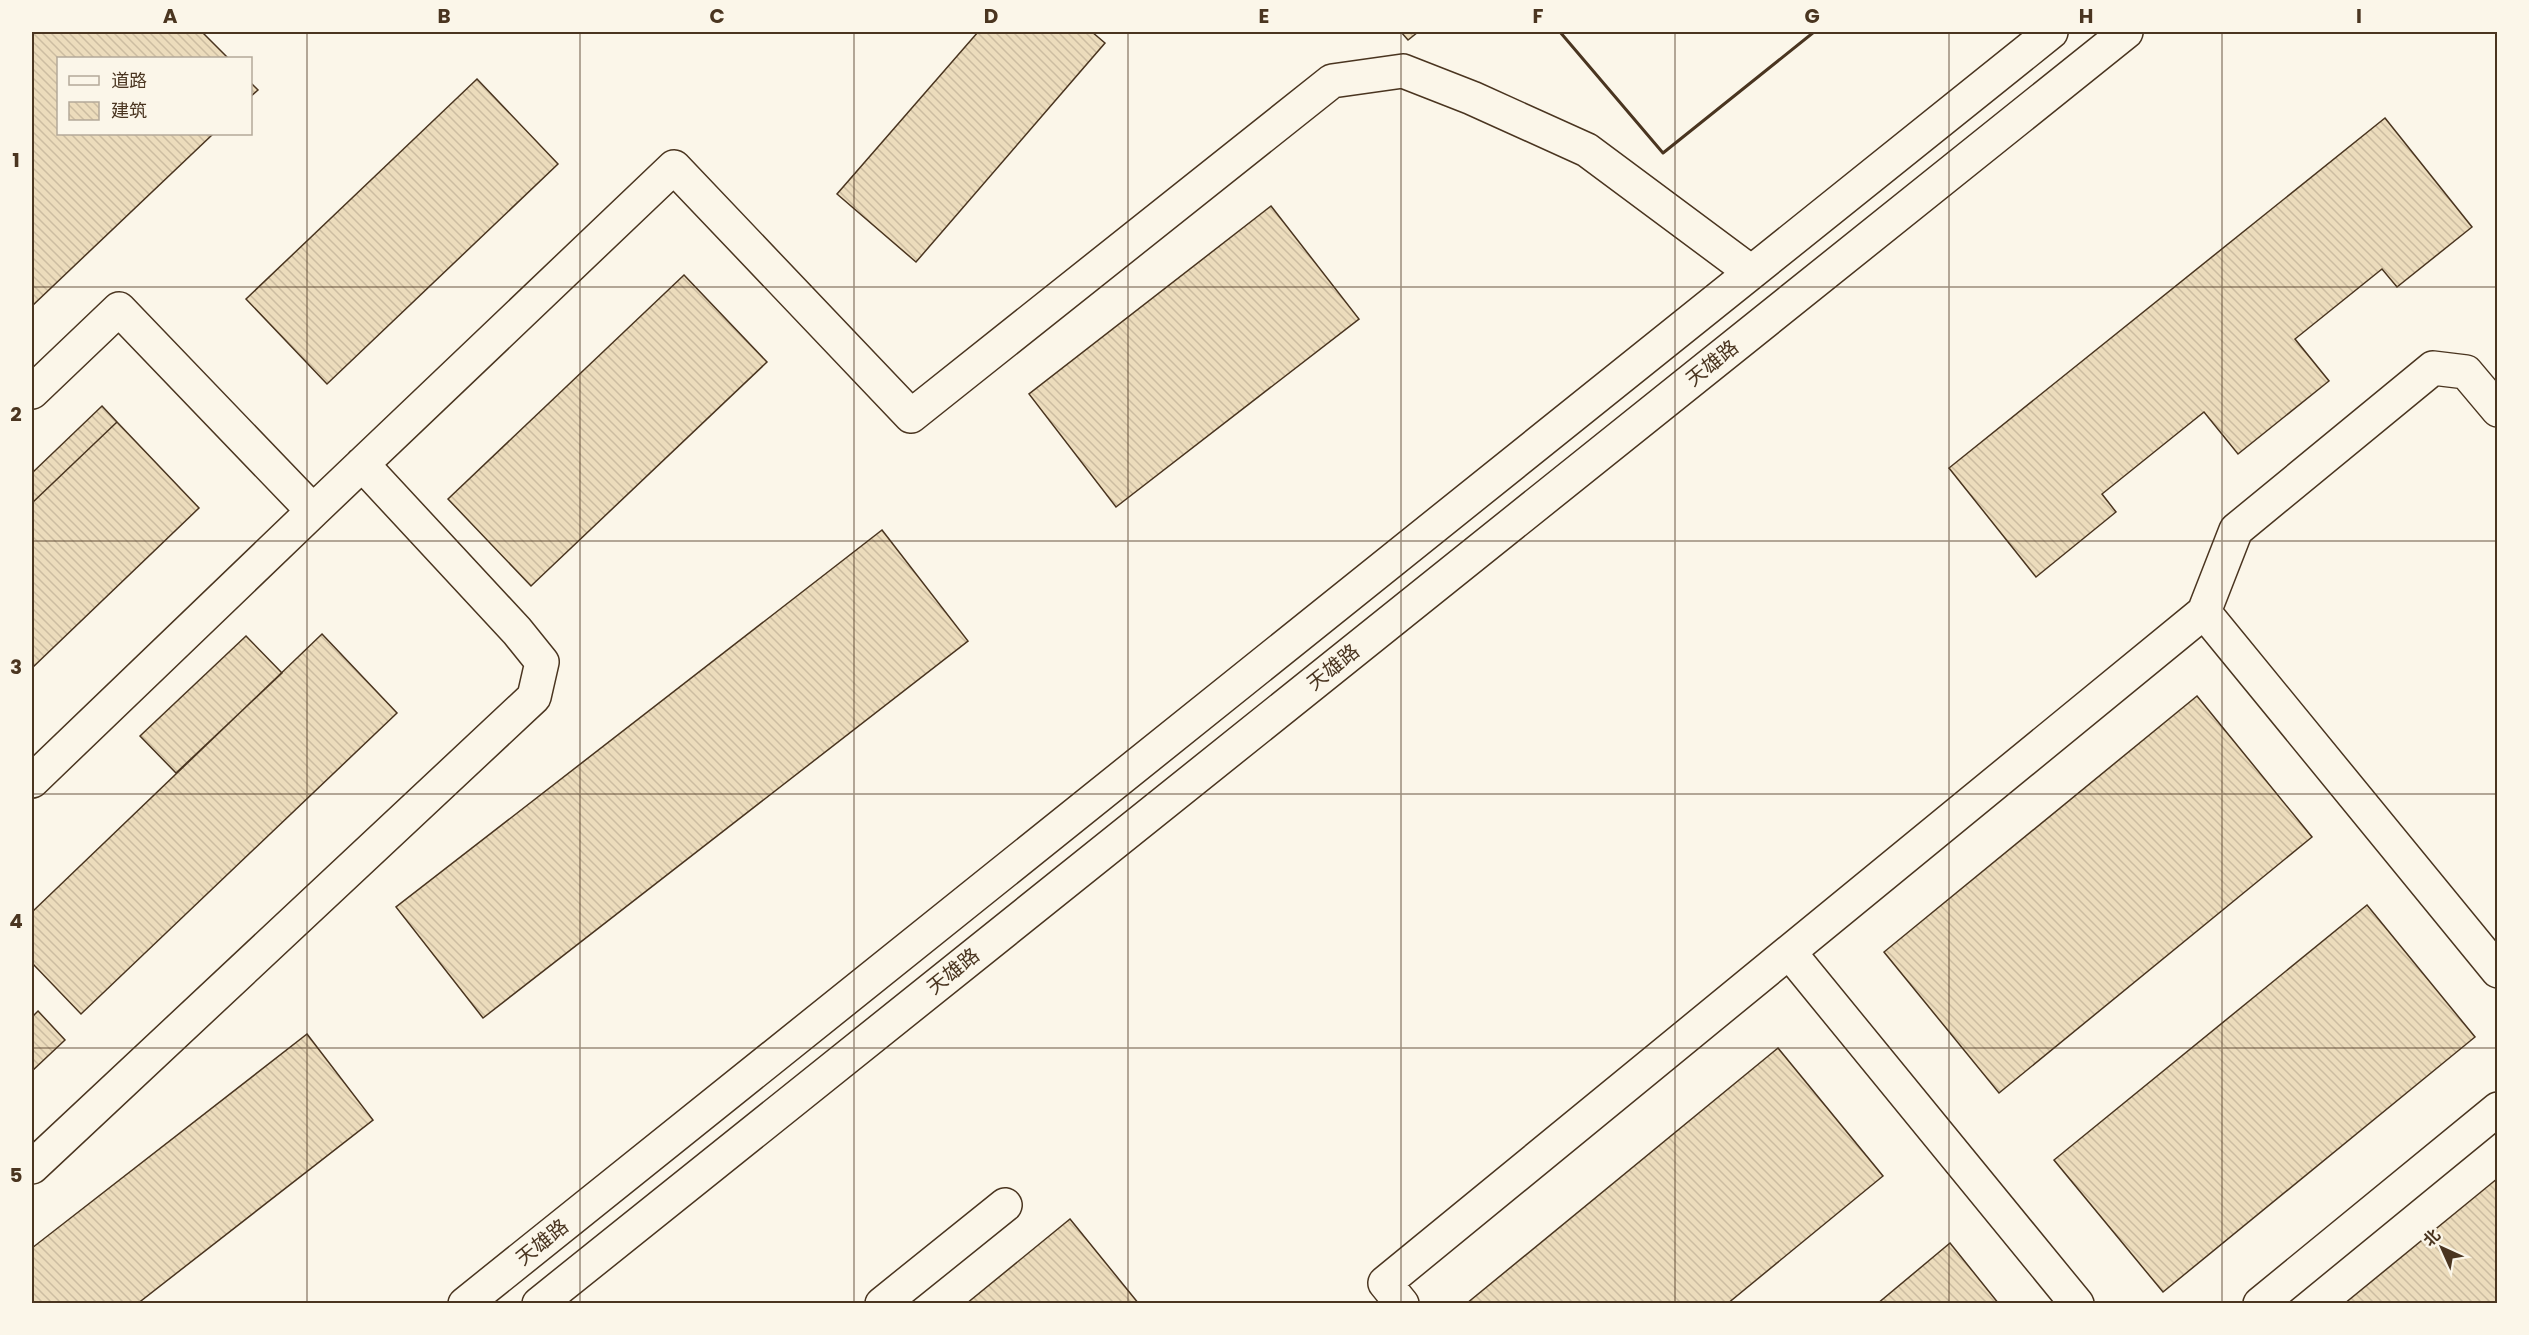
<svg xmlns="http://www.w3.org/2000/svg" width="2529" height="1335" font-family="Poppins,'Noto Sans SC',sans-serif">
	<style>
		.building { fill: url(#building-back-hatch); stroke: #4a3520; stroke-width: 1.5 }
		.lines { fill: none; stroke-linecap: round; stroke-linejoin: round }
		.minor-casing { stroke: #4a3520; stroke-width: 36 }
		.major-casing { stroke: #4a3520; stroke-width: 36 }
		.minor { stroke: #fbf6e9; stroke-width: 33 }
		.major { stroke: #fbf6e9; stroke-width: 33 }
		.wall { stroke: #4a3520; stroke-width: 3 }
		.grid { fill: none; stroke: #4a3520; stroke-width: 1.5; stroke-opacity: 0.55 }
		.labels { text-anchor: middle; stroke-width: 4.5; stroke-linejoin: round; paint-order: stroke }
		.street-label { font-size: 20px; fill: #4a3520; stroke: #fbf6e9 }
		.neatline { fill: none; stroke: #4a3520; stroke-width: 2 }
		.grid-label { font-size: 20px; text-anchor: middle; font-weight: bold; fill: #4a3520 }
	</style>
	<defs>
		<pattern id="building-back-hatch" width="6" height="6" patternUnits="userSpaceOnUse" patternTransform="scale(1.5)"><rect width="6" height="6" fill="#ecdcbc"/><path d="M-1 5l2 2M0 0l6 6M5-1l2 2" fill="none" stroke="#ccbda1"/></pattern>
	</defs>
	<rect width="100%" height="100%" fill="#fbf6e9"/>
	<path class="building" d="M 32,32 L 202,32 L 228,58 L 58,58 L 58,134 L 213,134 L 32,306 Z
		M 978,32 L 1092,32 L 1105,43 L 916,262 L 837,194 Z
		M 1401,32 L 1418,32 L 1408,40 Z
		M 477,79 L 558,164 L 327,384 L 246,299 Z
		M 250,82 L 258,90 L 250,97 Z
		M 2385,118 L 2472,227 L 2397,287 L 2382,269 L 2295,339 L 2329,381 L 2238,454 L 2204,412 L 2102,494 L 2116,512 L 2036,577 L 1949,468 Z
		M 1271,206 L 1359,319 L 1116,507 L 1029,394 Z
		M 684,275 L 767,362 L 531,586 L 448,499 Z
		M 102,406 L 117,422 L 32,503 L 32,473 Z
		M 117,422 L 199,508 L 32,668 L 32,503 Z
		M 882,530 L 968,641 L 483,1018 L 396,907 Z
		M 322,634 L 397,713 L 81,1014 L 32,963 L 32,912 Z
		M 246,636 L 282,673 L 176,773 L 140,736 Z
		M 2197,696 L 2312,837 L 1999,1093 L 1884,952 Z
		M 2367,905 L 2475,1037 L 2163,1292 L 2054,1160 Z
		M 38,1011 L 65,1040 L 32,1071 L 32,1017 Z
		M 307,1034 L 373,1120 L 137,1304 L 32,1304 L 32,1248 Z
		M 1778,1048 L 1883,1176 L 1727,1304 L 1466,1304 Z
		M 2498,1178 L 2498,1304 L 2344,1304 Z
		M 1070,1219 L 1139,1304 L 966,1304 Z
		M 1950,1243 L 1999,1304 L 1877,1304 Z"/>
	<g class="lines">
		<g class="minor-casing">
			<path id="minor" d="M 32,392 L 119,309 L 313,511 L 674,167 L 911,416 L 1332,81 L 1403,71 L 1472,98 L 1587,150 L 1751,272
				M 2204,612 L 2236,530 L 2433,368 L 2466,372 L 2498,410
				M 32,781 L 313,511
				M 1789,952 L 2077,1304
				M 32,1167 L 534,697 L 542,662 L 517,631 L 362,464
				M 882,1304 L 1005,1205
				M 1402,1304 L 1385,1283 L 2204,612 L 2498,971
				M 2260,1304 L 2498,1109"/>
		</g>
		<g class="major-casing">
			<path id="major" d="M 465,1304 L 2051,32
				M 539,1304 L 2126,32"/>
		</g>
		<use href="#minor" class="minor"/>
		<use href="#major" class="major"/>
		<path class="wall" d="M 1560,32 L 1663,153 L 1814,32"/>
	</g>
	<path class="grid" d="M 307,32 L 307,1304M 580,32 L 580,1304M 854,32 L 854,1304M 1128,32 L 1128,1304M 1401,32 L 1401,1304M 1675,32 L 1675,1304M 1949,32 L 1949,1304M 2222,32 L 2222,1304M 32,287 L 2498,287M 32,541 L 2498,541M 32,794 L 2498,794M 32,1048 L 2498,1048"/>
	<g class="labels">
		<g class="street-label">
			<text transform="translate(1712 363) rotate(-39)" y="7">天雄路</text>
			<text transform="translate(1333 667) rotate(-39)" y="7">天雄路</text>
			<text transform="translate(953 971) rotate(-39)" y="7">天雄路</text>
			<text transform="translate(542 1242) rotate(-39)" y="7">天雄路</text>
		</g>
	</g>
	<rect width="2529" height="1335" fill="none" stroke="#fbf6e9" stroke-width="66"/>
	<rect x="57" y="57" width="195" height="78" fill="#fbf6e9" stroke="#b4a999" stroke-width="1.5"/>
	<rect x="69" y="76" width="30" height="9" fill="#fbf6e9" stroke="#b4a999" stroke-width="1.5"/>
	<text x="111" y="87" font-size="18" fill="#4a3520">道路</text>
	<rect x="69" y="102" width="30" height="18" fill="url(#building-back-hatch)" stroke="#b4a999" stroke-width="1.5"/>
	<text x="111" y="117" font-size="18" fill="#4a3520">建筑</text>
	<g transform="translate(2442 1248) rotate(315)" stroke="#fbf6e9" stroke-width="4.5" paint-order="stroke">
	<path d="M0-4.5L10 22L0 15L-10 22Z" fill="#4a3520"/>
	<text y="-9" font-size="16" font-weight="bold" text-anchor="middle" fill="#4a3520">北</text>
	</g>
	<rect x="33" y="33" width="2463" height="1269" class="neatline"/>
	<g class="grid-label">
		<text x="170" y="23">A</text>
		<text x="444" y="23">B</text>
		<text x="717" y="23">C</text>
		<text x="991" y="23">D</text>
		<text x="1264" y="23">E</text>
		<text x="1538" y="23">F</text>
		<text x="1812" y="23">G</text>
		<text x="2086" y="23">H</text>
		<text x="2359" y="23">I</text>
		<text x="16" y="167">1</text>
		<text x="16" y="421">2</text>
		<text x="16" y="674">3</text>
		<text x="16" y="928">4</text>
		<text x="16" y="1182">5</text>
	</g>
</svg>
